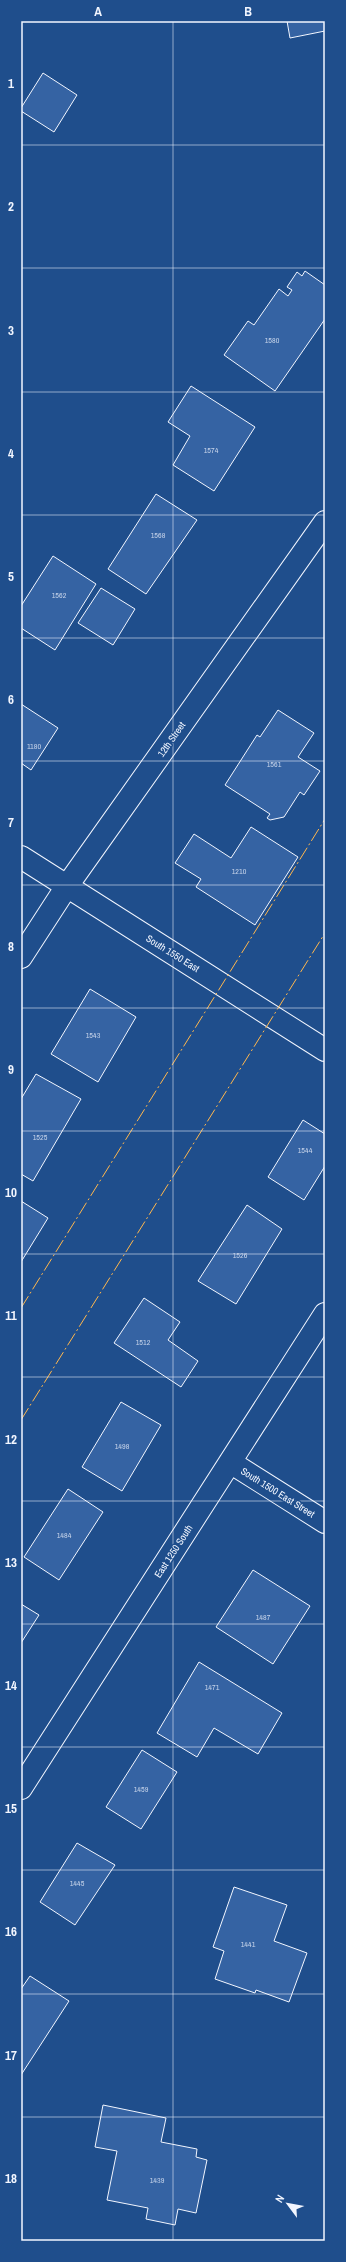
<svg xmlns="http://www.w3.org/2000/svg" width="346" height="2262" font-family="'Archivo Narrow',sans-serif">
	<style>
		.building { fill: #3563a3; stroke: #f2f6ff }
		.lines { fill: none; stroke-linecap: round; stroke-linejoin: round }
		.minor-casing { stroke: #f2f6ff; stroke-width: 24 }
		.minor { stroke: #1f4e8c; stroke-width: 22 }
		.power { stroke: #ffb74d; stroke-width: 1; stroke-dasharray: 14 3 2 3; stroke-linecap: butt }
		.grid { fill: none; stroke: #f2f6ff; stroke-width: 1; stroke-opacity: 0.55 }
		.labels { text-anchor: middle; stroke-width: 3; stroke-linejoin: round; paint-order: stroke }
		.number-label { font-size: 8px; fill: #c3d1e8 }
		.street-label { font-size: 10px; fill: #f2f6ff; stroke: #1f4e8c }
		.neatline { fill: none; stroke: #f2f6ff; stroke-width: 1.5 }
		.grid-label { font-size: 13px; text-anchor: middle; font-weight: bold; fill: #f2f6ff }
	</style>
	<rect width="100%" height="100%" fill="#1f4e8c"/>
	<path class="building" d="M 287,21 L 325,21 L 325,31 L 290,38 Z
		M 43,73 L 77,95 L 54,132 L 21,111 L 21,108 Z
		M 305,271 L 325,285 L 325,319 L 275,391 L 224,355 L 248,321 L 254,325 L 279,289 L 288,296 L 292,290 L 287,287 L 297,272 L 302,276 Z
		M 191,386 L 255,427 L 214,491 L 173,465 L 190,436 L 168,422 Z
		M 156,494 L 197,520 L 146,594 L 108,569 Z
		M 53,556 L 96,584 L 55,650 L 21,628 L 21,606 Z
		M 101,588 L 135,609 L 113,645 L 78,623 Z
		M 21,704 L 58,728 L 31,770 L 21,763 Z
		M 278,710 L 314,733 L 298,757 L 320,771 L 304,795 L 300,792 L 284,817 L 270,820 L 267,818 L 270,814 L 225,785 L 257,735 L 260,737 Z
		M 251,827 L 298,857 L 255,925 L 196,887 L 201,879 L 175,863 L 194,834 L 231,858 Z
		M 90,989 L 136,1017 L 98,1082 L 51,1054 Z
		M 36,1074 L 81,1099 L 33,1181 L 21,1174 L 21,1099 Z
		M 303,1120 L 325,1134 L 325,1166 L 304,1200 L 268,1177 Z
		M 21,1201 L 48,1218 L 21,1262 Z
		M 247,1205 L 282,1229 L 236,1304 L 198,1281 Z
		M 144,1298 L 180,1322 L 168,1340 L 198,1361 L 181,1387 L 114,1343 Z
		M 121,1402 L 161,1425 L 122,1491 L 82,1467 Z
		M 68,1489 L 103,1512 L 59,1580 L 24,1557 Z
		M 253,1570 L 310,1606 L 273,1664 L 216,1627 Z
		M 21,1604 L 39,1615 L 21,1643 Z
		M 199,1662 L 282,1713 L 258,1754 L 214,1728 L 197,1757 L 157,1733 Z
		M 142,1750 L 177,1772 L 141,1829 L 106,1807 Z
		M 77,1843 L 115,1865 L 75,1925 L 40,1902 Z
		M 234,1887 L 287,1905 L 274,1941 L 307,1953 L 289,2002 L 256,1990 L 255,1993 L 215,1979 L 224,1951 L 213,1947 Z
		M 30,1976 L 69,2001 L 21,2075 L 21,1989 Z
		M 103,2105 L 166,2118 L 161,2142 L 197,2149 L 196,2157 L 207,2160 L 196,2213 L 178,2209 L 175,2225 L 146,2219 L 148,2208 L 107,2200 L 117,2151 L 95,2147 Z"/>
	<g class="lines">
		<g class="minor-casing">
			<path id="minor" d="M 21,857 L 325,1050
				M 21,957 L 67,886 L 325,522
				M 230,1462 L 325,1522
				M 21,1788 L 325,1314"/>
		</g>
		<use href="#minor" class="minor"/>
		<path class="power" d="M 21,1308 L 325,819
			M 21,1420 L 325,933"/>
	</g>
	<path class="grid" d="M 173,21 L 173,2241M 21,145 L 325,145M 21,268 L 325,268M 21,392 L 325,392M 21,515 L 325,515M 21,638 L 325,638M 21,761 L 325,761M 21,885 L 325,885M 21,1008 L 325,1008M 21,1131 L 325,1131M 21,1254 L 325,1254M 21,1377 L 325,1377M 21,1501 L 325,1501M 21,1624 L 325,1624M 21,1747 L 325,1747M 21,1870 L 325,1870M 21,1994 L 325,1994M 21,2117 L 325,2117"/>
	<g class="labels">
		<g class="number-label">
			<text x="272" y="343">1580</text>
			<text x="211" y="453">1574</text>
			<text x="158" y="538">1568</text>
			<text x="59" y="598">1562</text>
			<text x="34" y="749">1180</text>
			<text x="274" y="767">1561</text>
			<text x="239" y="874">1210</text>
			<text x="93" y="1038">1543</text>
			<text x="40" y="1140">1525</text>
			<text x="305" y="1153">1544</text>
			<text x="240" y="1258">1526</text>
			<text x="143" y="1345">1512</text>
			<text x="122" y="1449">1498</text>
			<text x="64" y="1538">1484</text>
			<text x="263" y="1620">1487</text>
			<text x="212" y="1690">1471</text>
			<text x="141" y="1792">1459</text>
			<text x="77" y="1886">1445</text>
			<text x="248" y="1947">1441</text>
			<text x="157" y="2183">1439</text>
		</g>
		<g class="street-label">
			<text transform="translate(171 739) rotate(-55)" y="4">12th Street</text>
			<text transform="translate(173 953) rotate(32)" y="4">South 1550 East</text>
			<text transform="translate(278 1492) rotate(32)" y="4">South 1500 East Street</text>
			<text transform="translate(173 1551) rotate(-57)" y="4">East 1250 South</text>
		</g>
	</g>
	<rect width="346" height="2262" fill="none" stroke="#1f4e8c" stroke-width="44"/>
	<g transform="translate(288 2204) rotate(302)" stroke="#1f4e8c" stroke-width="3" paint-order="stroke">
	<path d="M0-3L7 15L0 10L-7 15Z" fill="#f2f6ff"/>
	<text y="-6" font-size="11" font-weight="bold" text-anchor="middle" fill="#f2f6ff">N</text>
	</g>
	<rect x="22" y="22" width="302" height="2218" class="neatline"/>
	<g class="grid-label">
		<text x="98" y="16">A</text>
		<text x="248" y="16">B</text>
		<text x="11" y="88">1</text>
		<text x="11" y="211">2</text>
		<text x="11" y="335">3</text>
		<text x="11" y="458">4</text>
		<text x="11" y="581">5</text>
		<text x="11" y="704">6</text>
		<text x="11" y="827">7</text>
		<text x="11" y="951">8</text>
		<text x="11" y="1074">9</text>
		<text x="11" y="1197">10</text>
		<text x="11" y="1320">11</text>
		<text x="11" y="1444">12</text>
		<text x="11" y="1567">13</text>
		<text x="11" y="1690">14</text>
		<text x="11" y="1813">15</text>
		<text x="11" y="1936">16</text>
		<text x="11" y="2060">17</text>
		<text x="11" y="2183">18</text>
	</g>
</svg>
